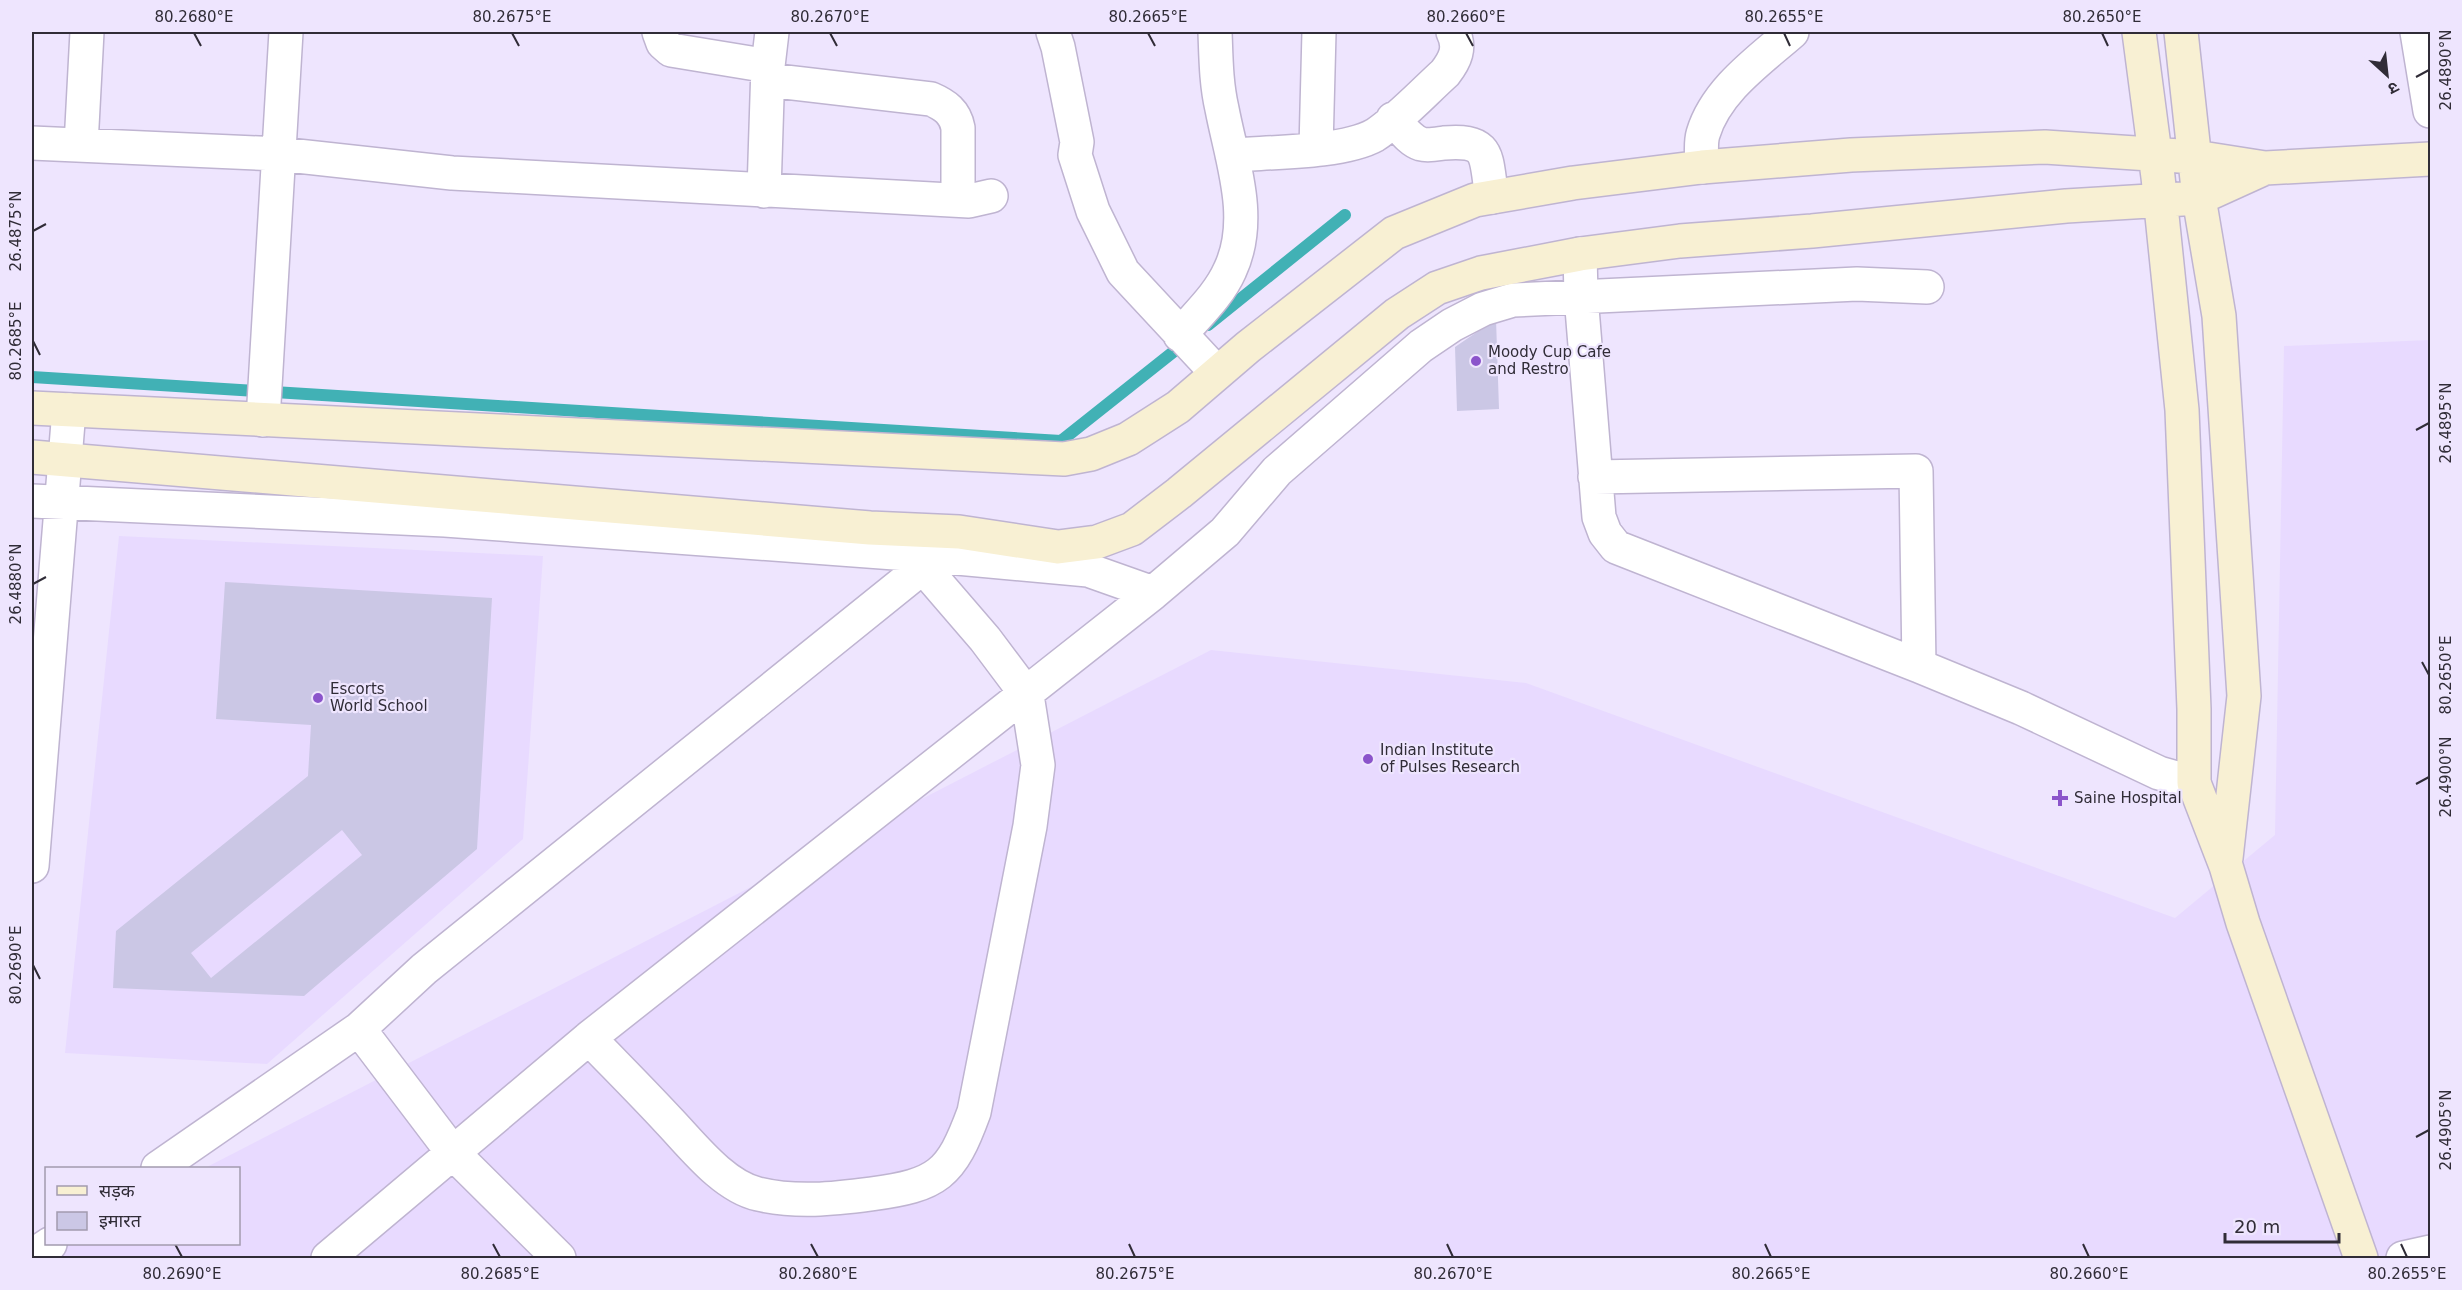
<svg xmlns="http://www.w3.org/2000/svg" width="2462" height="1290" font-family="'DejaVu Sans','Noto Sans Devanagari',sans-serif">
	<style>
		.built { fill: #e8daff }
		.lines { fill: none; stroke-linecap: round; stroke-linejoin: round }
		.stream { stroke: #41b1b5; stroke-width: 12 }
		.building { fill: #cbc7e5; fill-rule: evenodd }
		.street-casing { stroke: #bfb4d1; stroke-width: 36 }
		.secondary-casing { stroke: #bfb4d1; stroke-width: 36 }
		.street { stroke: #fff; stroke-width: 33 }
		.secondary { stroke: #f8f0d3; stroke-width: 33 }
		.ticks { fill: none; stroke: #302c37; stroke-width: 2 }
		.poi-dot { fill: #8b54cb; stroke: #eee5fe; stroke-width: 2 }
		.labels { text-anchor: middle; stroke-width: 4.5; stroke-linejoin: round; paint-order: stroke }
		.poi-label { font-size: 15px; fill: #302c37; stroke: #eee5fe; text-anchor: start }
		.neatline { fill: none; stroke: #302c37; stroke-width: 2 }
		.ticks-label { font-size: 15px; text-anchor: middle; fill: #302c37 }
	</style>
	<rect width="100%" height="100%" fill="#eee5fe"/>
	<path class="built" d="M 2430,340 L 2430,1258 L 32,1258 L 60,1244 L 238,1244 L 238,1168 L 205,1168 L 1211,650 L 1526,683 L 2175,918 L 2275,835 L 2284,346 Z
		M 119,536 L 543,556 L 523,839 L 267,1064 L 65,1053 Z"/>
	<g class="lines">
		<path class="stream" d="M 1208,325 L 1345,215
			M 32,377 L 1061,441 L 1187,341"/>
	</g>
	<path class="building" d="M 1496,319 L 1499,409 L 1457,411 L 1455,347 Z
		M 225,582 L 492,598 L 477,849 L 304,996 L 113,988 L 116,931 L 308,776 L 311,725 L 216,719 ZM 342,830 L 362,855 L 211,978 L 191,953 Z"/>
	<g class="lines">
		<g class="street-casing">
			<path id="street" d="M 659,32 L 663,43 L 671,50 L 768,66
				M 1053,32 L 1058,47 L 1077,142 L 1075,155 L 1093,211 L 1123,272 L 1217,373
				M 2417,32 L 2430,111
				M 768,80 L 931,99 C 945,105 955,112 958,128 L 958,200
				M 1393,119 C 1401,127 1409,140 1421,144 C 1428,146 1437,144 1444,143 C 1492,139 1485,157 1492,197
				M 32,143 L 279,154 L 452,173 L 969,201 L 991,196
				M 81,145 L 87,32
				M 1316,148 L 1319,32
				M 1232,155 C 1270,152 1343,153 1375,135 C 1398,120 1424,92 1445,73 C 1455,60 1461,48 1453,32
				M 1702,167 C 1702,156 1700,144 1703,134 C 1716,90 1760,60 1792,32
				M 764,191 L 768,66 L 772,32
				M 1580,254 L 1581,296 L 1599,517 L 1605,533 L 1616,547 L 1919,666 L 2021,708 L 2159,773 L 2194,783
				M 1180,335 C 1198,314 1219,295 1230,270 C 1254,219 1232,161 1222,109 C 1216,83 1216,58 1215,32
				M 263,420 L 286,32
				M 1595,477 L 1916,471 L 1919,666
				M 32,501 L 445,520 L 935,556 L 1088,570 L 1153,593
				M 32,866 L 69,410
				M 589,1038 C 615,1065 642,1092 668,1120 C 692,1145 723,1186 758,1194 C 796,1203 833,1199 871,1194 C 938,1185 951,1175 974,1112 L 1030,826 L 1038,765 L 1027,695 L 985,639 L 923,567
				M 158,1168 L 359,1029
				M 32,1256 L 50,1244
				M 328,1258 L 589,1038 L 1153,593 L 1225,532 L 1277,471 L 1421,346 L 1452,325 L 1483,309 L 1513,300 L 1857,284 L 1927,287
				M 559,1258 L 453,1153 L 359,1029 L 424,969 L 923,567 L 943,547
				M 2403,1258 L 2430,1252"/>
		</g>
		<g class="secondary-casing">
			<path id="secondary" d="M 2139,32 L 2158,177 L 2182,410 L 2194,709 L 2194,783 L 2226,866 L 2243,923 L 2361,1258
				M 2181,32 L 2199,198 L 2219,316 L 2244,696 L 2226,858
				M 32,408 L 1064,459 L 1091,454 L 1128,439 L 1178,407 L 1248,347 L 1394,233 L 1475,200 L 1573,183 L 1702,167 L 1851,155 L 2045,147 L 2195,157 L 2265,168 L 2430,159
				M 32,457 L 870,528 L 959,532 L 1058,547 L 1097,542 L 1132,529 L 1179,493 L 1397,314 L 1437,288 L 1481,273 L 1580,254 L 1680,241 L 1812,231 L 2066,206 L 2199,198 L 2265,168"/>
		</g>
		<use href="#street" class="street"/>
		<use href="#secondary" class="secondary"/>
	</g>
	<path class="ticks" d="M 194,33 L 201,46M 512,33 L 519,46M 830,33 L 837,46M 1148,33 L 1155,46M 1466,33 L 1473,46M 1784,33 L 1790,46M 2102,33 L 2108,46M 2416,77 L 2429,70M 33,231 L 46,224M 33,341 L 40,355M 2416,430 L 2429,423M 33,584 L 46,577M 2422,662 L 2429,675M 2416,784 L 2429,777M 33,965 L 40,979M 2416,1137 L 2429,1130M 175,1244 L 182,1257M 493,1244 L 500,1257M 811,1244 L 818,1257M 1129,1244 L 1135,1257M 1447,1244 L 1453,1257M 1765,1244 L 1771,1257M 2083,1244 L 2089,1257M 2401,1244 L 2407,1257"/>
	<g class="poi-dot">
		<circle cx="1476" cy="361" r="6"/>
		<circle cx="318" cy="698" r="6"/>
		<circle cx="1368" cy="759" r="6"/>
		<path d="M2057 789h6v6h6v6h-6v6h-6v-6h-6v-6h6z"/>
	</g>
	<g class="labels">
		<g class="poi-label">
			<text x="1488" y="357">Moody Cup Cafe<tspan x="1488" dy="17">and Restro</tspan></text>
			<text x="330" y="694">Escorts<tspan x="330" dy="17">World School</tspan></text>
			<text x="1380" y="755">Indian Institute<tspan x="1380" dy="17">of Pulses Research</tspan></text>
			<text x="2074" y="803">Saine Hospital</text>
		</g>
	</g>
	<rect width="2462" height="1290" fill="none" stroke="#eee5fe" stroke-width="66"/>
	<rect x="45" y="1167" width="195" height="78" fill="#eee5fe" stroke="#a29bae" stroke-width="1.5"/>
	<rect x="57" y="1186" width="30" height="9" fill="#f8f0d3" stroke="#a29bae" stroke-width="1.5"/>
	<text x="99" y="1197" font-size="18" fill="#302c37">सड़क</text>
	<rect x="57" y="1212" width="30" height="18" fill="#cbc7e5" stroke="#a29bae" stroke-width="1.5"/>
	<text x="99" y="1227" font-size="18" fill="#302c37">इमारत</text>
	<g transform="translate(2387 75) rotate(153)" stroke="#eee5fe" stroke-width="4.5" paint-order="stroke">
	<path d="M0-4.5L10 22L0 15L-10 22Z" fill="#302c37"/>
	<text y="-9" font-size="16" font-weight="bold" text-anchor="middle" fill="#302c37">उ</text>
	</g>
	<path d="M2225 1233v9h114v-9" fill="none" stroke="#302c37" stroke-width="3"/>
	<text x="2234" y="1233" font-size="18" fill="#302c37" stroke="#eee5fe" stroke-width="4.5" paint-order="stroke">20 m</text>
	<rect x="33" y="33" width="2396" height="1224" class="neatline"/>
	<g class="ticks-label">
		<text x="194" y="22">80.2680°E</text>
		<text x="512" y="22">80.2675°E</text>
		<text x="830" y="22">80.2670°E</text>
		<text x="1148" y="22">80.2665°E</text>
		<text x="1466" y="22">80.2660°E</text>
		<text x="1784" y="22">80.2655°E</text>
		<text x="2102" y="22">80.2650°E</text>
		<text transform="translate(2446 70) rotate(-90)" y="5">26.4890°N</text>
		<text transform="translate(16 231) rotate(-90)" y="5">26.4875°N</text>
		<text transform="translate(16 341) rotate(-90)" y="5">80.2685°E</text>
		<text transform="translate(2446 423) rotate(-90)" y="5">26.4895°N</text>
		<text transform="translate(16 584) rotate(-90)" y="5">26.4880°N</text>
		<text transform="translate(2446 675) rotate(-90)" y="5">80.2650°E</text>
		<text transform="translate(2446 777) rotate(-90)" y="5">26.4900°N</text>
		<text transform="translate(16 965) rotate(-90)" y="5">80.2690°E</text>
		<text transform="translate(2446 1130) rotate(-90)" y="5">26.4905°N</text>
		<text x="182" y="1279">80.2690°E</text>
		<text x="500" y="1279">80.2685°E</text>
		<text x="818" y="1279">80.2680°E</text>
		<text x="1135" y="1279">80.2675°E</text>
		<text x="1453" y="1279">80.2670°E</text>
		<text x="1771" y="1279">80.2665°E</text>
		<text x="2089" y="1279">80.2660°E</text>
		<text x="2407" y="1279">80.2655°E</text>
	</g>
</svg>
